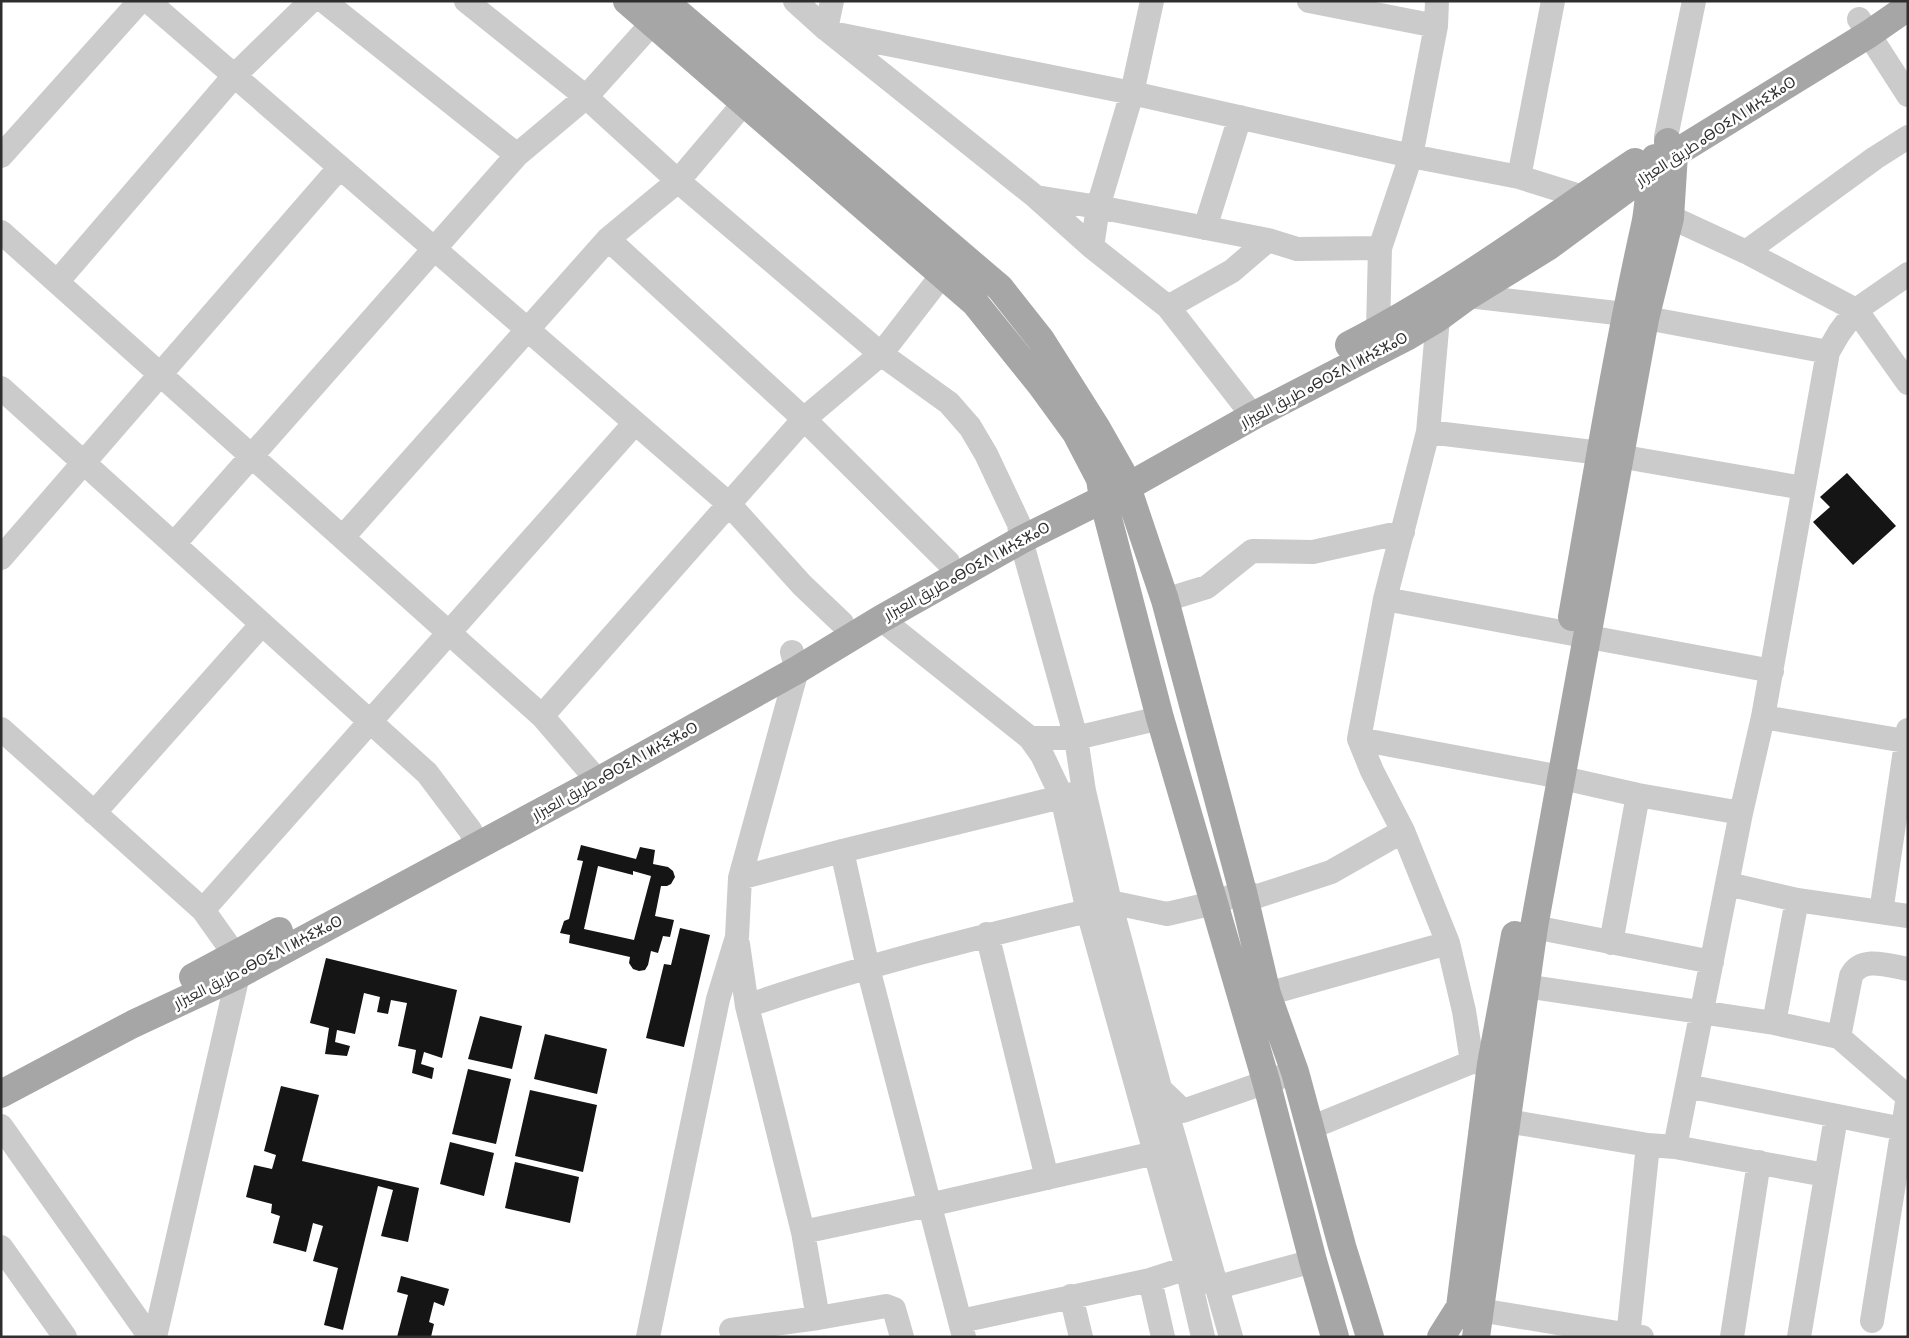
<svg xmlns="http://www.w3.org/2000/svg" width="1909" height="1338" font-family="'Sofia Sans Condensed',Cairo,'Noto Sans Tifinagh',sans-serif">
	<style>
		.building { fill: #151515; fill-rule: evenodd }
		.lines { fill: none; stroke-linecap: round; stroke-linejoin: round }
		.minor { stroke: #cbcbcb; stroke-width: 24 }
		.major { stroke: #a6a6a6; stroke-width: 28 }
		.labels { text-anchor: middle; stroke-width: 5; stroke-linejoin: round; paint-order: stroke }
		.street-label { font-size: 15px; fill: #2e2e2e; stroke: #fff }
	</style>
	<rect width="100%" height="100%" fill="#fff"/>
	<path class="building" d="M 1847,473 L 1896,526 L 1853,565 L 1813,522 L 1830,507 L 1820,497 Z
		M 581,845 L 636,859 L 640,847 L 655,850 L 653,864 L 668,867 L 673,871 L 675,877 L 671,884 L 667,886 L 661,886 L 655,916 L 674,920 L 670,937 L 663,936 L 658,953 L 651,951 L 648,965 L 645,970 L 639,971 L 633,969 L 629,963 L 630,957 L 569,943 L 570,935 L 560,933 L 564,921 L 569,919 L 583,861 L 577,860 ZM 598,866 L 633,875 L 633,871 L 651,876 L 634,940 L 584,929 Z
		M 680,928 L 710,935 L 684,1047 L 646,1038 L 664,964 L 671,965 Z
		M 326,958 L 457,990 L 442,1058 L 424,1052 L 421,1064 L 434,1068 L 432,1079 L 412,1073 L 416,1050 L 398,1046 L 407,1003 L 391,1000 L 388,1014 L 377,1012 L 380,997 L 364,993 L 355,1034 L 337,1030 L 335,1042 L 350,1046 L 347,1056 L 325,1054 L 329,1028 L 310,1023 Z
		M 480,1016 L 522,1026 L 512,1069 L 468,1059 Z
		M 545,1034 L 607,1049 L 597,1094 L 534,1079 Z
		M 468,1069 L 511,1079 L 496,1144 L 452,1134 Z
		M 281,1086 L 319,1095 L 302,1161 L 419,1188 L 408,1242 L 381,1236 L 393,1190 L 378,1186 L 343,1330 L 324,1325 L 338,1268 L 313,1261 L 323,1226 L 313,1223 L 306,1252 L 273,1243 L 280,1216 L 271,1213 L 272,1204 L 246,1197 L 254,1165 L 272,1169 L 276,1155 L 264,1151 Z
		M 530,1090 L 597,1105 L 583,1172 L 515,1156 Z
		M 450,1142 L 494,1153 L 484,1196 L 440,1184 Z
		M 515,1162 L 579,1177 L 570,1223 L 505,1208 Z
		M 401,1276 L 449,1289 L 444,1306 L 434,1302 L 429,1322 L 434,1324 L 431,1337 L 397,1337 L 408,1295 L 397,1292 Z"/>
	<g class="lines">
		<path class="minor" d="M 148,1 L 729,504 L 802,585 L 842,623
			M 324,1 L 517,155
			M 466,1 L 586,97 L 678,181 L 881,354 L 949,403 L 970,427 L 986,454 L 1019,524 L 1021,540 L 1076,738 L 1084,791 L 1110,902 L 1160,1088 L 1231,1337
			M 795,1 L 826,29 L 1036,197 L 1092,247 L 1168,307 L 1253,416
			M 1309,1 L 1436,26
			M 1859,19 L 1908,95
			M 826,29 L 832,1
			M 832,33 L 1132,93 L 1411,156 L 1519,177 L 1583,197 L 1597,196
			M 1666,137 L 1694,1
			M 1,156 L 140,1
			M 1519,177 L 1553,1
			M 1036,197 L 1098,207 L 1268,240 L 1297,249 L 1380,248
			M 1653,209 L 1746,252 L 1856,310 L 1908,383
			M 1205,228 L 1240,117
			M 1,232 L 542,716 L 598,781
			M 608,239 L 804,419 L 948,562
			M 1092,247 L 1098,207 L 1132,93 L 1152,1
			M 1746,252 L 1875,158 L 1908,137
			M 57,282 L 234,76 L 311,1
			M 1468,296 L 1625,314 L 1828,352
			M 1435,303 L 1438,318 L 1428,432 L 1385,599 L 1359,739 L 1372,771 L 1403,831 L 1448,943 L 1464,1011 L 1472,1062
			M 1168,307 L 1232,271 L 1268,240
			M 1378,330 L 1380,248 L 1411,156 L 1436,26 L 1437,1
			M 1,388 L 427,773 L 470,830 L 478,845
			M 1428,432 L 1601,453 L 1803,488
			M 343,537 L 608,239 L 678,181 L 756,89
			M 174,544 L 517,155 L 586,97 L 664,10
			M 1,558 L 340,167
			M 1385,599 L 1772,671
			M 1165,600 L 1207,587 L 1252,551 L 1313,552 L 1403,532
			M 881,619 L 1030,738 L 1042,755 L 1062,797 L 1088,911 L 1187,1268 L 1203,1337
			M 542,716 L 804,419 L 881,354 L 942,275 L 956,265
			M 1763,717 L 1905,741
			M 1,729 L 203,910 L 235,955 L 238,975 L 155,1337
			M 1030,738 L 1076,738 L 1160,718
			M 1359,739 L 1545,774 L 1638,795 L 1741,813
			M 94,813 L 262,624
			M 842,851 L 868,968 L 964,1337
			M 740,878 L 842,851 L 1077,793
			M 1728,884 L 1797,900 L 1908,916
			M 1110,902 L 1167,914 L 1214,903 L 1243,892 L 1258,896 L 1331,872 L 1403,831
			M 203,910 L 635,423
			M 1881,912 L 1908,730
			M 1534,927 L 1712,962
			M 987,934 L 1047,1178
			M 1611,943 L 1638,795
			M 738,944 L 747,1006 L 803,1232 L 818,1318
			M 1525,986 L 1774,1023 L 1839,1037 L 1908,1097
			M 1267,994 L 1448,943
			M 747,1006 C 858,967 973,938 1088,911
			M 1774,1023 L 1797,900
			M 1839,1037 L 1851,976 C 1862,955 1889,966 1908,969
			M 1687,1086 L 1908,1130
			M 1161,1090 L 1183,1111 L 1295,1072
			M 1489,1118 L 1648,1145 L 1675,1147 L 1825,1175
			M 1,1126 L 150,1337
			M 1310,1128 L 1472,1062 L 1486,1063
			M 1675,1147 L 1741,813 L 1763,717 L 1828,352 L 1839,333 L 1856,310 L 1908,274
			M 803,1232 L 929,1205 L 1155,1153
			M 1,1247 L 65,1337
			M 1150,1280 L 1163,1337
			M 1071,1296 L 1081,1337
			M 1461,1307 L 1642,1337
			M 961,1321 L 1150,1280 L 1187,1268 L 1218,1287 L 1313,1261
			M 1872,1321 L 1908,1096
			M 648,1337 L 718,999 L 737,937 L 740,878 L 797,670 L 792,652
			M 733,1337 L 731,1330 L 818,1318 L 886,1306 L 894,1309 L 902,1337
			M 1628,1337 L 1648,1145
			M 1732,1337 L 1759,1162
			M 1799,1337 L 1836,1117"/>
		<path class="major" d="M 627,1 L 975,303 L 1041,385 L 1076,433 L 1100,479 L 1103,499 L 1160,718 L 1266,1081 L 1313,1261 L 1335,1337
			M 664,1 L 1000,288 L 1041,340 L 1096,427 L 1121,471 L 1127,487 L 1165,600 L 1243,892 L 1267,994 L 1295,1072 L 1342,1246 L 1370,1337
			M 1349,345 C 1450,293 1541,225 1635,162
			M 1572,617 C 1595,486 1616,355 1645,225 C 1650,203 1648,180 1655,158
			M 193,977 L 279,931
			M 1,1094 L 133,1024 L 238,975 L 598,781 L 797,670 L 881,619 L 1021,540 L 1127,487 L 1253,416 L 1408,336 L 1438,318 L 1468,296 L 1549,246 L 1674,154 L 1869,34 L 1908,7
			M 1441,1337 L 1460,1307 L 1491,1064 L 1515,935
			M 1476,1337 L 1534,927 L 1645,319 L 1670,218 L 1674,154 L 1668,142"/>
	</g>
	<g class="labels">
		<g class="street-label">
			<text transform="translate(1716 131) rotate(-33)" y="5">طريق العيزار ⴰⴱⵔⵉⴷ ⵏ ⵍⵄⵉⵣⴰⵔ</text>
			<text transform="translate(1324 380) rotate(-28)" y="5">طريق العيزار ⴰⴱⵔⵉⴷ ⵏ ⵍⵄⵉⵣⴰⵔ</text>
			<text transform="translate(967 571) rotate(-29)" y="5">طريق العيزار ⴰⴱⵔⵉⴷ ⵏ ⵍⵄⵉⵣⴰⵔ</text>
			<text transform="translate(615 771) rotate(-29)" y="5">طريق العيزار ⴰⴱⵔⵉⴷ ⵏ ⵍⵄⵉⵣⴰⵔ</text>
			<text transform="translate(258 962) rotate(-27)" y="5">طريق العيزار ⴰⴱⵔⵉⴷ ⵏ ⵍⵄⵉⵣⴰⵔ</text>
		</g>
	</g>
	<rect width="1909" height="1338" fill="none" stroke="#2e2e2e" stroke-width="5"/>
</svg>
